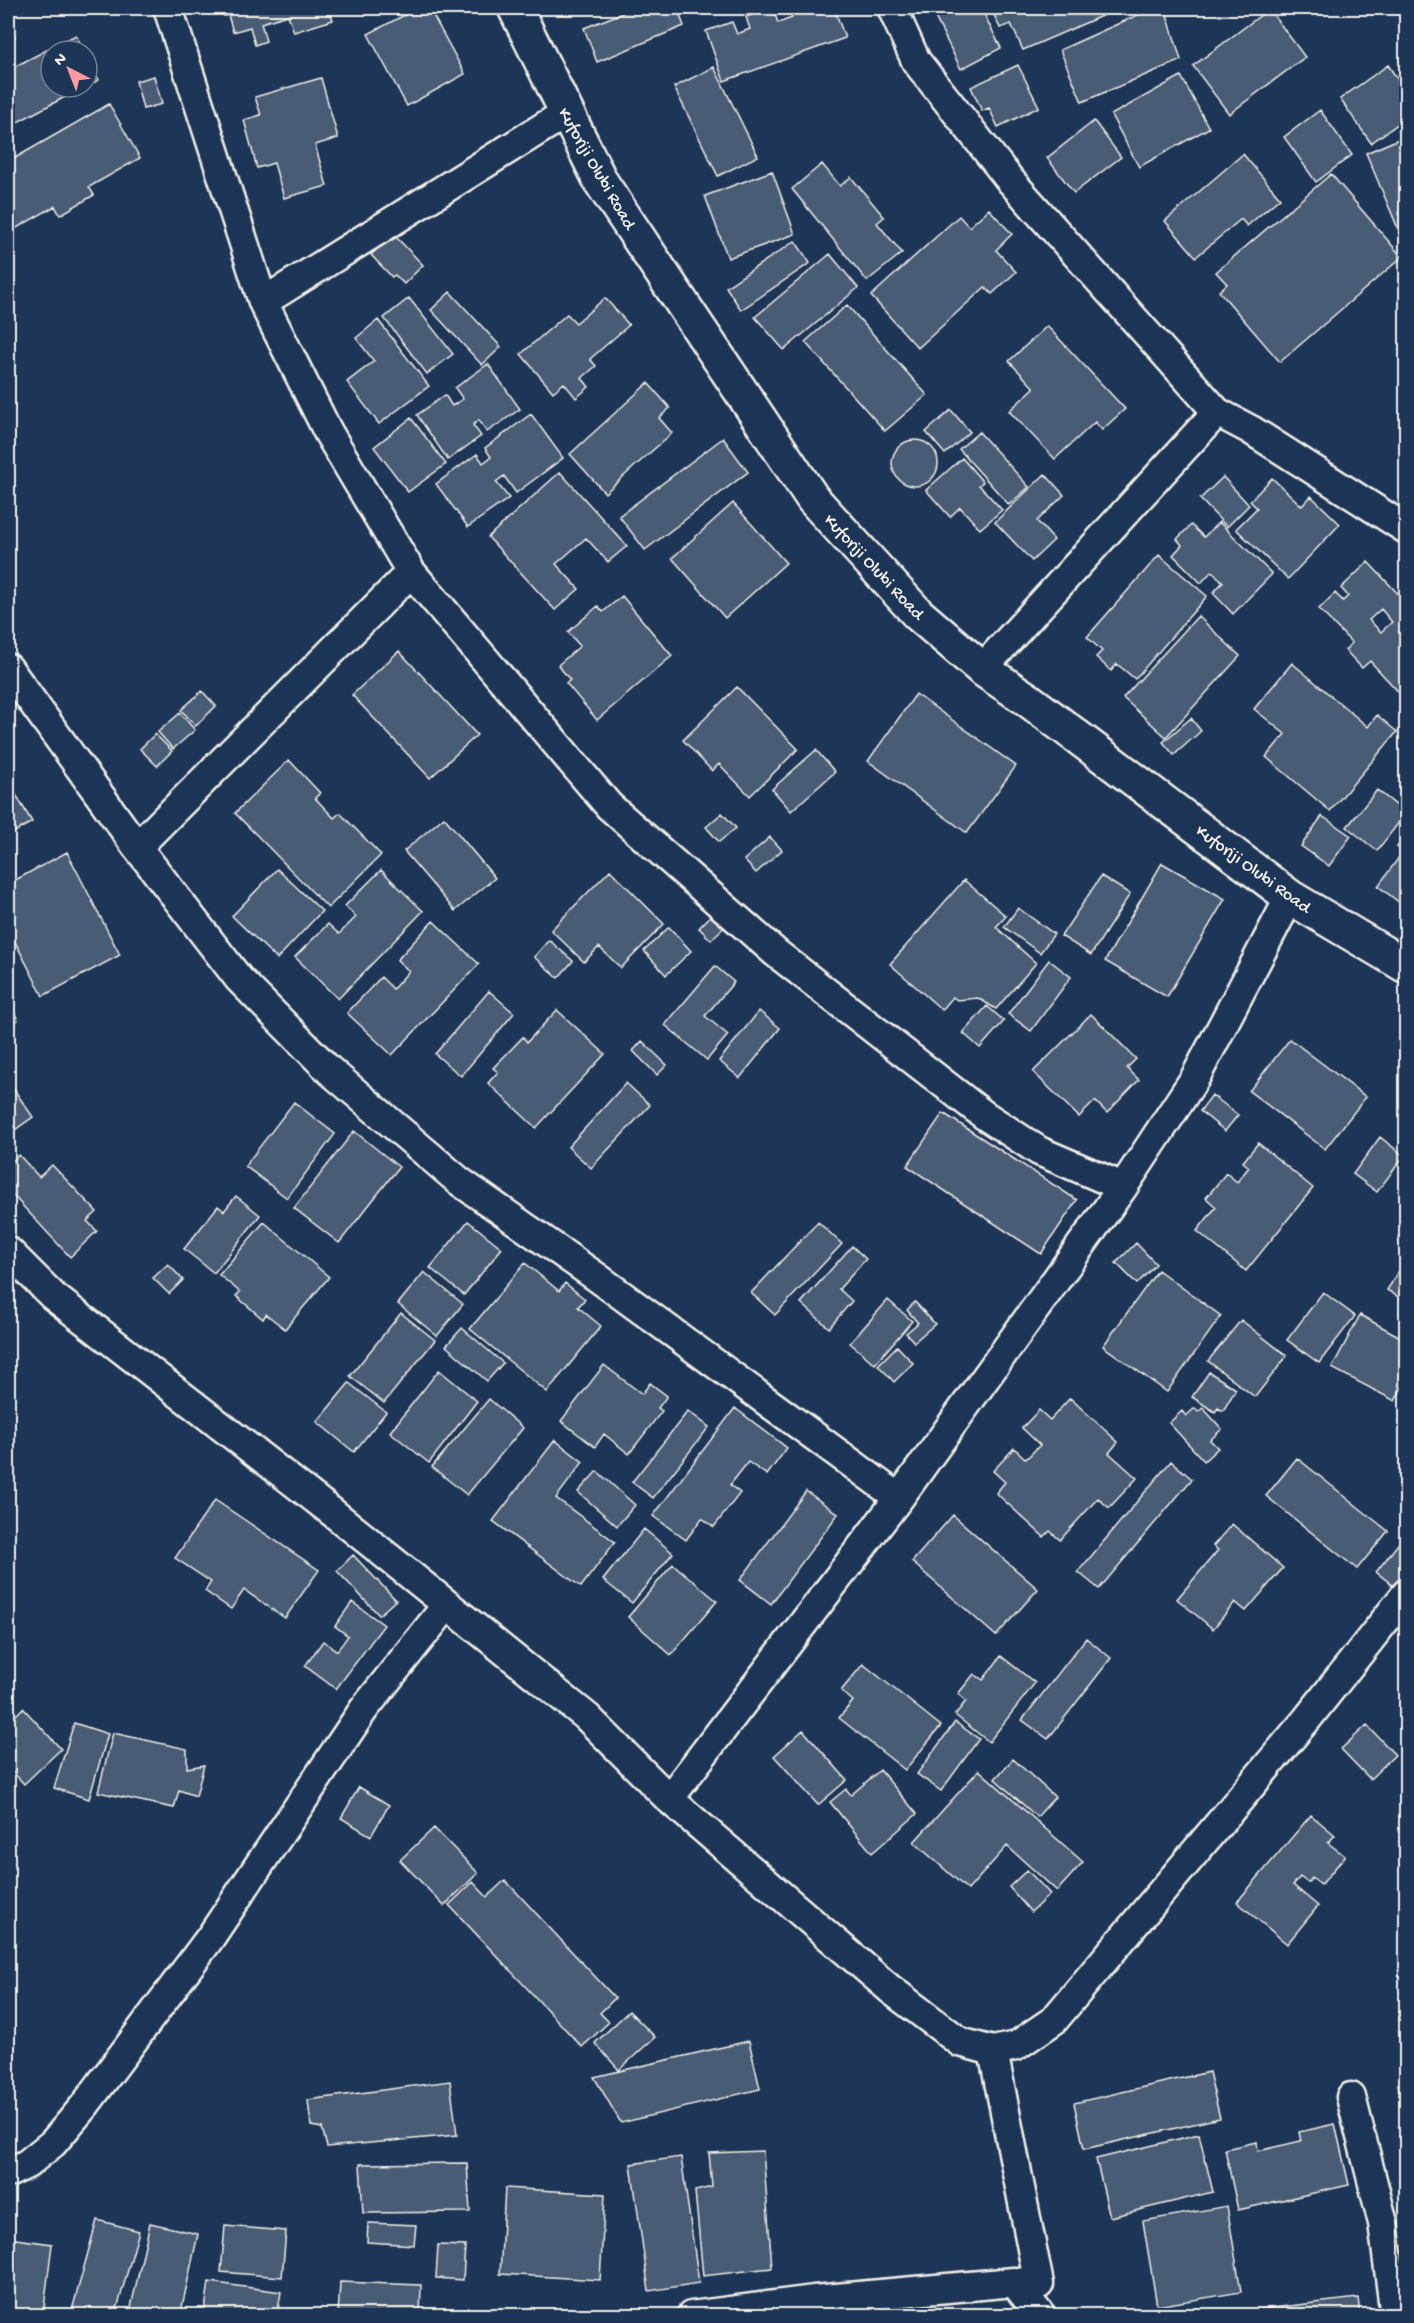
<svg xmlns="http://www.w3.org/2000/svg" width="1414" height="2323" font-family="'Gochi Hand',sans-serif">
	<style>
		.building { fill: #485b74; stroke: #f4f1e8; stroke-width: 1.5; fill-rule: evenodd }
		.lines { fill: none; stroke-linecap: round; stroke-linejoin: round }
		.minor-casing { stroke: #f4f1e8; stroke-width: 33 }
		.tertiary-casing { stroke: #f4f1e8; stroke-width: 38 }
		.minor { stroke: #1d3557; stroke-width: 28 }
		.tertiary { stroke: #1d3557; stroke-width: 33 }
		.labels { text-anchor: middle; stroke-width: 4.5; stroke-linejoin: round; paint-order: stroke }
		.street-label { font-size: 18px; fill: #f4f1e8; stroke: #1d3557 }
	</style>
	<rect width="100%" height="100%" fill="#1d3557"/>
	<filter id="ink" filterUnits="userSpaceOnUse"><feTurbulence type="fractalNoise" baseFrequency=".0167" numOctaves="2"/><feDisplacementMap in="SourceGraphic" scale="12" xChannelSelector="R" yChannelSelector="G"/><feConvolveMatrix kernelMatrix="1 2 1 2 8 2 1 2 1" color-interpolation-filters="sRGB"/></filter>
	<g filter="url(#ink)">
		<path class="building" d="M 222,8 L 329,8 L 333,20 L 294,32 L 288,15 L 261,23 L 266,41 L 255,45 L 250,27 L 233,32 L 228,15 L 224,16 Z
			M 418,8 L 429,8 L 465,74 L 407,106 L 368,34 Z
			M 635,8 L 677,8 L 684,26 L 597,62 L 584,28 Z
			M 773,8 L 778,23 L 792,18 L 788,8 L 834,8 L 845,38 L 724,81 L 706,31 L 732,22 L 737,34 L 750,29 L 746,17 Z
			M 948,8 L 981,8 L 1001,48 L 961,69 L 934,15 Z
			M 991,8 L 1120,8 L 1023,50 L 1011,24 L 1000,28 Z
			M 1153,8 L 1165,8 L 1181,60 L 1082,102 L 1060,50 Z
			M 1269,9 L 1305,57 L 1229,114 L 1193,66 Z
			M 8,24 L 15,37 L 8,42 Z
			M 76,35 L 84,51 L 51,51 L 51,87 L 84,87 L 8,127 L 8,70 Z
			M 87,57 L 99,80 L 87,86 Z
			M 1018,65 L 1039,107 L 998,127 L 989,108 L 982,111 L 971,87 Z
			M 1388,65 L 1406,92 L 1406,100 L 1404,101 L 1406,104 L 1406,118 L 1371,143 L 1340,99 Z
			M 714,67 L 758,156 L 718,176 L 674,87 Z
			M 154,76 L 162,104 L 143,109 L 136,81 Z
			M 1181,76 L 1209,128 L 1139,167 L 1111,115 Z
			M 321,78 L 338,138 L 315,145 L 327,186 L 284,198 L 274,163 L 257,168 L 244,120 L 261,115 L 255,97 Z
			M 109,104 L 140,158 L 89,187 L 94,195 L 60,215 L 55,206 L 8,233 L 8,162 Z
			M 1320,110 L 1352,155 L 1316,182 L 1284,137 Z
			M 1094,121 L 1121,157 L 1074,193 L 1047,158 Z
			M 1406,136 L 1406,230 L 1400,233 L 1366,153 Z
			M 1243,154 L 1280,198 L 1247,226 L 1241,219 L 1196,257 L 1165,221 Z
			M 822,164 L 840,186 L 851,177 L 884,217 L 877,223 L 902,253 L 867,281 L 792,189 Z
			M 772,171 L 795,234 L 728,258 L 705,196 Z
			M 1331,174 L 1402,257 L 1280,362 L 1219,291 L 1227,284 L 1216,272 Z
			M 989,209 L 1012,234 L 996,250 L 1016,272 L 992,294 L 985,287 L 918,348 L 871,296 L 959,216 L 969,227 Z
			M 393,234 L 423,265 L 404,284 L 395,275 L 392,277 L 371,255 Z
			M 795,241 L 810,263 L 741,310 L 726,287 Z
			M 830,254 L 858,288 L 784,350 L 755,317 Z
			M 450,292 L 501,347 L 482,365 L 431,310 Z
			M 409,298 L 453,354 L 427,374 L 384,318 Z
			M 605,298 L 629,325 L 590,359 L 596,366 L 582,378 L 589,387 L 576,398 L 564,383 L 553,392 L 521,354 L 567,314 L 576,323 Z
			M 847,305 L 927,395 L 885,431 L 805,342 Z
			M 378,320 L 429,386 L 379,424 L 347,382 L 374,361 L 356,338 Z
			M 1047,326 L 1125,409 L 1102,430 L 1095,422 L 1055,459 L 1009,411 L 1034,388 L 1009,361 Z
			M 488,364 L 520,409 L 487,432 L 479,420 L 473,425 L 481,436 L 448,460 L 417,415 L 445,395 L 452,406 L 463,399 L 455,388 Z
			M 648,383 L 670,408 L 659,418 L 672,433 L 605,493 L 570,454 Z
			M 951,410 L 970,432 L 945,454 L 926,432 Z
			M 531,414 L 563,458 L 516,493 L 504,476 L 496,482 L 509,498 L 468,527 L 436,484 L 477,454 L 483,463 L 491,457 L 485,448 Z
			M 411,418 L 446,464 L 408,492 L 374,447 Z
			M 979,432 L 1029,487 L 1009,505 L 959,449 Z
			M 723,438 L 748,472 L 645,550 L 619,516 Z
			M892 463a23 23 0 1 1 46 0a23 23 0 1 1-46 0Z
			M 962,458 L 983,482 L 979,485 L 1002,510 L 980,529 L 960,507 L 950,517 L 926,490 Z
			M 560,472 L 627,546 L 608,562 L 586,538 L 556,564 L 579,589 L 555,610 L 488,537 Z
			M 1045,474 L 1064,495 L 1037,521 L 1054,540 L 1032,561 L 995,522 Z
			M 1223,477 L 1249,505 L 1227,527 L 1200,499 Z
			M 1272,478 L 1302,506 L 1311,496 L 1340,524 L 1288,579 L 1236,529 L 1257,508 L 1250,501 Z
			M 733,503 L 786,563 L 725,618 L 672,558 Z
			M 1219,522 L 1272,574 L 1233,614 L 1213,593 L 1223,582 L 1212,571 L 1201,583 L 1173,555 L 1182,545 L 1177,539 L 1191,525 L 1204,537 Z
			M 1159,555 L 1207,596 L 1135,679 L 1117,664 L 1111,671 L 1096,657 L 1102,651 L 1087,637 Z
			M 1368,562 L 1406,602 L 1406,700 L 1370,661 L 1362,668 L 1345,650 L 1352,643 L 1319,609 L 1335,593 L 1343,601 L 1348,596 L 1341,588 ZM 1381,609 L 1392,622 L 1381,632 L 1369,620 Z
			M 622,596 L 672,656 L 597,720 L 566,683 L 570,680 L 558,665 L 580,646 L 568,632 L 598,606 L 603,612 Z
			M 1198,616 L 1240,656 L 1166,737 L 1123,698 Z
			M 399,651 L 477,735 L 430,778 L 352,695 Z
			M 1292,663 L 1368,727 L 1377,715 L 1397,732 L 1330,811 L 1266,757 L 1285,734 L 1254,709 Z
			M 737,687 L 798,749 L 750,796 L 719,764 L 712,771 L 683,740 Z
			M 202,691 L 216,706 L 196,726 L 181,710 Z
			M 916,694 L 1016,766 L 967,833 L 868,761 Z
			M 180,713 L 195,730 L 173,749 L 158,732 Z
			M 1191,718 L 1201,731 L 1174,755 L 1163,742 Z
			M 155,734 L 172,751 L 157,766 L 140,749 Z
			M 816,750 L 835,772 L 791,811 L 772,789 Z
			M 289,760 L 320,793 L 315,798 L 334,818 L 340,813 L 381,855 L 328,908 L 235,813 Z
			M 8,781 L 32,822 L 8,836 Z
			M 1377,790 L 1406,813 L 1377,851 L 1347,827 Z
			M 722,813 L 736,828 L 719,842 L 706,827 Z
			M 1322,816 L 1351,836 L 1329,866 L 1301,846 Z
			M 444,817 L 495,878 L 455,911 L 404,851 Z
			M 770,837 L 782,850 L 756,873 L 744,860 Z
			M 1406,837 L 1406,855 L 1397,847 Z
			M 67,852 L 120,955 L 43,996 L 8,928 L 8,884 Z
			M 1400,856 L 1406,861 L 1406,894 L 1400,903 L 1378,886 Z
			M 1162,863 L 1225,899 L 1167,997 L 1105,961 Z
			M 277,869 L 322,911 L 277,959 L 232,916 Z
			M 381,870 L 423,911 L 338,999 L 295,957 L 328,924 L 339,934 L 356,917 L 345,906 Z
			M 610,870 L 664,924 L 621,968 L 599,947 L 584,962 L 551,930 Z
			M 1101,876 L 1130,894 L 1091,955 L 1061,936 Z
			M 964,880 L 1006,916 L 996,927 L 1036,963 L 996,1009 L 978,998 L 957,1000 L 953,997 L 942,1010 L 890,964 Z
			M 1018,908 L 1054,934 L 1040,953 L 1004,927 Z
			M 716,910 L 729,922 L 711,940 L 699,928 Z
			M 433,921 L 479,964 L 392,1055 L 347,1013 L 381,977 L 393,989 L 409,971 L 397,960 Z
			M 669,927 L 691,951 L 666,975 L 644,951 Z
			M 549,940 L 573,961 L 558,978 L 534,957 Z
			M 1049,960 L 1071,977 L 1031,1031 L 1008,1014 Z
			M 715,966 L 734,982 L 705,1016 L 728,1035 L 707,1060 L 665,1025 Z
			M 489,991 L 514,1013 L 461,1076 L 435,1054 Z
			M 8,1000 L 18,1020 L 8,1026 Z
			M 987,1006 L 1004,1021 L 980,1048 L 963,1033 Z
			M 557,1010 L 605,1054 L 536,1128 L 488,1083 L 498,1072 L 493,1068 L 523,1037 L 527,1042 Z
			M 759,1011 L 780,1028 L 740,1078 L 719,1061 Z
			M 1091,1014 L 1136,1059 L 1127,1068 L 1139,1080 L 1107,1113 L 1095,1101 L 1079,1117 L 1033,1072 Z
			M 1290,1039 L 1366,1097 L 1325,1149 L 1249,1091 Z
			M 642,1041 L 667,1065 L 657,1075 L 633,1051 Z
			M 8,1081 L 33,1117 L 9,1134 L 8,1131 Z
			M 626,1083 L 650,1105 L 591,1168 L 568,1147 Z
			M 1212,1095 L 1238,1115 L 1225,1131 L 1200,1111 Z
			M 294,1102 L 335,1134 L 287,1198 L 245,1166 Z
			M 943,1113 L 1077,1200 L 1041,1254 L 907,1166 Z
			M 354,1131 L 399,1167 L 339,1243 L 294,1208 Z
			M 1380,1137 L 1404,1156 L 1377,1192 L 1353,1174 Z
			M 1258,1143 L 1313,1188 L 1246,1271 L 1197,1231 L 1216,1207 L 1206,1198 L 1226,1173 L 1237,1182 L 1249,1167 L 1243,1162 Z
			M 19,1155 L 39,1177 L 52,1165 L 97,1212 L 87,1221 L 97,1231 L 70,1257 L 8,1190 L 8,1165 Z
			M 236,1196 L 260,1215 L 214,1273 L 184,1249 L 218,1206 L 224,1211 Z
			M 468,1221 L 502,1248 L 464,1295 L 430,1268 Z
			M 264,1222 L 329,1277 L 285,1329 L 266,1314 L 263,1319 L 236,1296 L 240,1292 L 219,1275 Z
			M 818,1222 L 842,1244 L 775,1315 L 751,1293 Z
			M 1136,1243 L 1156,1264 L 1137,1284 L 1116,1263 Z
			M 852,1246 L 866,1259 L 839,1289 L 852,1301 L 829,1328 L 801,1303 Z
			M 1406,1260 L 1406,1302 L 1387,1290 Z
			M 525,1263 L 559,1291 L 565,1283 L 585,1299 L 578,1307 L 601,1326 L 547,1392 L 470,1329 Z
			M 168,1264 L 183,1280 L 169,1294 L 153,1278 Z
			M 1158,1270 L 1221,1316 L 1167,1392 L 1103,1346 Z
			M 424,1272 L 463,1304 L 437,1336 L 398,1304 Z
			M 1323,1292 L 1355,1316 L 1319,1363 L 1287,1340 Z
			M 888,1300 L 912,1321 L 875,1364 L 850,1343 Z
			M 915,1302 L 935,1324 L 914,1342 L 906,1333 L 918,1323 L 907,1310 Z
			M 401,1313 L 435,1340 L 384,1403 L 350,1376 Z
			M 1360,1315 L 1406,1340 L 1406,1379 L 1395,1401 L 1332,1368 Z
			M 1241,1320 L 1287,1356 L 1255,1397 L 1208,1361 Z
			M 462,1328 L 503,1363 L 487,1381 L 446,1346 Z
			M 897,1346 L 913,1363 L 894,1382 L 878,1365 Z
			M 604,1365 L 642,1394 L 650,1383 L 667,1396 L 658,1408 L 662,1411 L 629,1454 L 604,1434 L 595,1447 L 561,1421 Z
			M 439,1370 L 477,1401 L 429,1463 L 390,1432 Z
			M 1209,1372 L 1236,1389 L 1223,1411 L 1218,1408 L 1215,1412 L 1192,1397 Z
			M 349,1383 L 386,1412 L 354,1452 L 317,1422 Z
			M 1070,1398 L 1118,1442 L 1109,1453 L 1137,1478 L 1109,1508 L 1098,1498 L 1060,1540 L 1050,1531 L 1044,1537 L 996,1493 L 1005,1482 L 993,1471 L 1014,1448 L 1026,1459 L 1040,1445 L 1022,1428 L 1039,1410 L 1050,1420 Z
			M 489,1399 L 523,1428 L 467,1495 L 432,1467 Z
			M 735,1408 L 787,1448 L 767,1475 L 748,1462 L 730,1485 L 740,1493 L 714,1527 L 702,1518 L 686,1540 L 653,1516 Z
			M 1195,1408 L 1198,1412 L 1203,1408 L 1222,1429 L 1210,1440 L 1218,1448 L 1204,1461 L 1169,1423 L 1182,1411 L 1186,1416 Z
			M 688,1411 L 709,1427 L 653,1498 L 632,1482 Z
			M 555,1440 L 583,1462 L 556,1498 L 615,1542 L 581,1587 L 493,1521 Z
			M 1297,1458 L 1388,1531 L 1357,1569 L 1266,1496 Z
			M 1171,1461 L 1192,1479 L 1099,1589 L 1078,1572 Z
			M 597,1471 L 635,1505 L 617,1526 L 578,1492 Z
			M 806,1491 L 838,1514 L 771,1604 L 740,1580 Z
			M 215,1500 L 319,1570 L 285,1618 L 244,1590 L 231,1609 L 205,1591 L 211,1582 L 175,1558 Z
			M 953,1515 L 1038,1589 L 996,1636 L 912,1562 Z
			M 1232,1524 L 1283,1568 L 1246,1611 L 1235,1602 L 1213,1629 L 1177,1599 L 1218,1550 L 1213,1546 Z
			M 644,1529 L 673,1553 L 632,1603 L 603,1580 Z
			M 1406,1534 L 1406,1570 L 1394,1586 L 1376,1572 Z
			M 353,1555 L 396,1600 L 379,1615 L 337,1571 Z
			M 673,1564 L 717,1601 L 671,1655 L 628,1617 Z
			M 352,1602 L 384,1625 L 336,1689 L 305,1666 L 323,1641 L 337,1651 L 348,1636 L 335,1626 Z
			M 1086,1638 L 1111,1658 L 1048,1739 L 1022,1720 Z
			M 1001,1656 L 1035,1683 L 989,1742 L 955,1715 L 966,1701 L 958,1694 L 974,1674 L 983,1680 Z
			M 863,1664 L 941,1726 L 905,1770 L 839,1718 L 853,1701 L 841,1691 Z
			M 23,1708 L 61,1749 L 24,1784 L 8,1767 L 8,1723 Z
			M 955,1722 L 979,1739 L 941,1791 L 917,1774 Z
			M 74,1723 L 108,1734 L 89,1799 L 54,1788 Z
			M 1367,1725 L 1395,1755 L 1370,1779 L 1341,1749 Z
			M 803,1730 L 847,1780 L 818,1805 L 774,1756 Z
			M 113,1733 L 187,1749 L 187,1768 L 204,1765 L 196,1796 L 179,1790 L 174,1808 L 98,1792 Z
			M 1013,1759 L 1055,1797 L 1037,1817 L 995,1779 Z
			M 880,1770 L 917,1814 L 872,1853 L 830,1802 L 846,1789 L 851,1795 Z
			M 979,1770 L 1083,1862 L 1057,1891 L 1007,1846 L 968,1890 L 914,1842 Z
			M 359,1787 L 389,1805 L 371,1836 L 341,1818 Z
			M 1311,1815 L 1335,1835 L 1328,1843 L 1345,1856 L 1321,1885 L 1312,1878 L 1308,1883 L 1300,1877 L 1293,1885 L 1318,1906 L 1287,1944 L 1237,1902 Z
			M 434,1828 L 478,1873 L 444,1906 L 400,1860 Z
			M 1027,1870 L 1050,1894 L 1031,1912 L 1009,1887 Z
			M 505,1880 L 615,1998 L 600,2013 L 609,2022 L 582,2047 L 449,1905 L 473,1882 L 487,1897 Z
			M 629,2011 L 655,2037 L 619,2070 L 595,2043 Z
			M 749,2041 L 760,2089 L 621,2123 L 594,2077 Z
			M 1406,2067 L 1406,2109 L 1402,2110 L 1398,2084 L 1406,2083 L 1403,2068 Z
			M 1209,2072 L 1220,2118 L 1084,2149 L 1074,2103 Z
			M 450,2081 L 457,2135 L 327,2147 L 322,2128 L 311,2126 L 308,2100 Z
			M 1335,2124 L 1349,2185 L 1238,2210 L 1225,2149 L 1257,2142 L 1258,2151 L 1301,2141 L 1299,2132 Z
			M 1199,2134 L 1213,2192 L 1110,2217 L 1096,2159 Z
			M 1402,2146 L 1406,2146 L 1406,2176 Z
			M 763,2151 L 772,2268 L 703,2276 L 695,2191 L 712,2187 L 709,2153 Z
			M 681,2157 L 699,2283 L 649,2291 L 631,2164 Z
			M 467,2163 L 470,2212 L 363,2213 L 360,2164 Z
			M 505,2188 L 605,2194 L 600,2280 L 500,2274 Z
			M 1227,2206 L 1241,2292 L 1157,2306 L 1143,2221 Z
			M 97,2220 L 139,2231 L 115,2316 L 74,2316 L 71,2314 Z
			M 150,2223 L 198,2234 L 180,2316 L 129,2316 Z
			M 368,2223 L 416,2225 L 414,2245 L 367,2242 Z
			M 225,2226 L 286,2231 L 282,2277 L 221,2272 Z
			M 8,2238 L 52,2244 L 43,2316 L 8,2316 Z
			M 438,2245 L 465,2246 L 463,2280 L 436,2278 Z
			M 209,2282 L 281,2292 L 277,2316 L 204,2316 Z
			M 340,2282 L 421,2285 L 420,2316 L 338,2316 Z
			M 1358,2298 L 1360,2316 L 1255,2316 L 1255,2310 Z
			M 1019,2308 L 1020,2316 L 985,2316 Z"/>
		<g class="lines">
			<g class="minor-casing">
				<path id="minor" d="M 168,8 L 263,302 L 328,432 L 411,572 L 609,806 L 776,953 L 984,1115 L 1039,1151 L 1123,1187
					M 892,8 L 916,61 L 1010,180 L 1217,412 L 1251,430 L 1406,529
					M 263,302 L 566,113
					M 8,668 L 137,847 L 239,979 L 329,1070 L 459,1181 L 598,1278 L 899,1498
					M 982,669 L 1217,412
					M 137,847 L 411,572
					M 8,1251 L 53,1296 L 332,1512 L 587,1717 L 669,1799 L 890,1989 L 960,2042 L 993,2051 L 1016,2046 L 1054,2020 L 1307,1719 L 1406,1594
					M 669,1799 L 899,1498 L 1123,1187 L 1195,1078 L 1290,897
					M 993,2051 L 1039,2284 L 1014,2282 L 1041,2316
					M 1351,2097 L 1383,2223 L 1395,2316
					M 8,2173 L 27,2164 L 53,2143 L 85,2105 L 210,1938 L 364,1709 L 447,1605
					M 691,2316 L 814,2300 L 1014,2282"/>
			</g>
			<g class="tertiary-casing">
				<path id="tertiary" d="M 515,8 L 601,182 L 813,499 L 918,614 L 982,669 L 1027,699 L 1290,897 L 1406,966"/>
			</g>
			<use href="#minor" class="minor"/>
			<use href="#tertiary" class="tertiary"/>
		</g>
	</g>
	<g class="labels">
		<g class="street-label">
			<text transform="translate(598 168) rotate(60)" y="6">Kuforiji Olubi Road</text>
			<text transform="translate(875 566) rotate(47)" y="6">Kuforiji Olubi Road</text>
			<text transform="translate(1254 868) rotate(36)" y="6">Kuforiji Olubi Road</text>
		</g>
	</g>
	<rect width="1414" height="2323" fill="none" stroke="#1d3557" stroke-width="30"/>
	<rect x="15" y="15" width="1384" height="2293" fill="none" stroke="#f4f1e8" stroke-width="2" filter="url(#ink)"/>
	<g transform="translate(69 69) rotate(318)"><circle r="28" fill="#1d3557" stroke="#738091" stroke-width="1.5"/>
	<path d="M0-4.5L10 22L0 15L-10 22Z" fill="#ff9aa2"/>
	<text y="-9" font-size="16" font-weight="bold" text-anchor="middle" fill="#f4f1e8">N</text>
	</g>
</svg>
